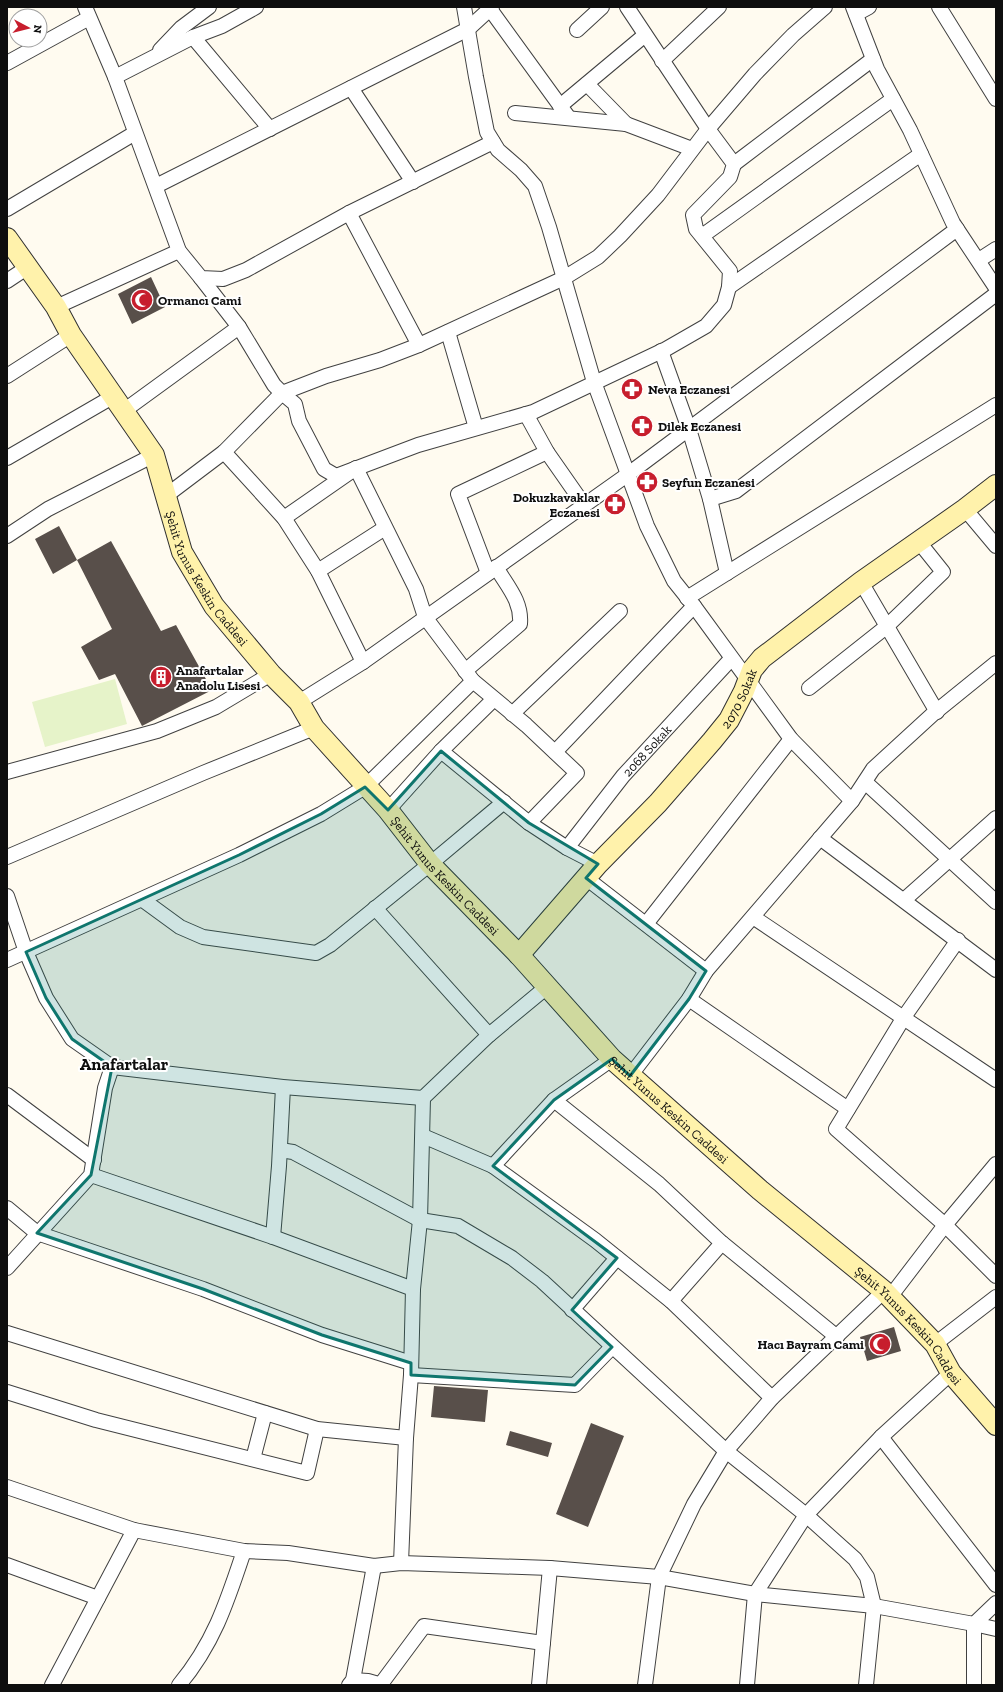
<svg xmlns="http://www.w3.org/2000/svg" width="1003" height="1692" font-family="'Zilla Slab',serif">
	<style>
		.pitch { fill: #e6f3c9 }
		.building { fill: #584f4a }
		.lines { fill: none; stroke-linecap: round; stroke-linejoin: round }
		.street-casing { stroke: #414141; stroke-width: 16 }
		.secondary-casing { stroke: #303030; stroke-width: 22 }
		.street { stroke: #fff; stroke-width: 14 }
		.secondary { stroke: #fff2ab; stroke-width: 20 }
		.marked { fill: #0f766e; fill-opacity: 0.2; stroke: #0f766e; stroke-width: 3; stroke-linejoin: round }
		.labels { text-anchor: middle; stroke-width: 4; stroke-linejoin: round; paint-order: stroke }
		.poi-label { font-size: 13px; font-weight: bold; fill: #0e0e0e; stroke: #fff; text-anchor: start }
		.street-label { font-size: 13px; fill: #0e0e0e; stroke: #fff }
		.district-label { font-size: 17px; font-weight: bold; fill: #0e0e0e; stroke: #fff }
	</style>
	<rect width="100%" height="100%" fill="#fffbf0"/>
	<path class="pitch" d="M 115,679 L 127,724 L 45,747 L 32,702 Z"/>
	<path class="building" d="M 151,277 L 165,307 L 132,324 L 118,294 Z
		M 59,526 L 77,560 L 53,574 L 35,539 Z
		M 111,541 L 161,631 L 176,625 L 212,690 L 142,726 L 115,674 L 99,680 L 81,647 L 112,629 L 77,560 Z
		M 894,1327 L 901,1351 L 867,1361 L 860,1337 Z
		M 434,1386 L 488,1390 L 485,1422 L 431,1417 Z
		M 591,1423 L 624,1436 L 588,1527 L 556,1514 Z
		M 510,1431 L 552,1443 L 548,1457 L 506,1445 Z"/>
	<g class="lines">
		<g class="street-casing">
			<g id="street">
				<path d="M 85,7 L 115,77 L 179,251 L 201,278 L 223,279 L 246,270 L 349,213 L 493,142"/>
				<path d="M 464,7 L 476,77 L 487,132 L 498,150 L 521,170 L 535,186 L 549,227 L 594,382 L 647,526 L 674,581 L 694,606 L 791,739 L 852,801"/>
				<path d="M 853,7 L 877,69 L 910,130 L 953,223 L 996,288"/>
				<path d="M 939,7 L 996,99"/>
				<path d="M 490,9 L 569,118"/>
				<path d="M 856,14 L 869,7"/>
				<path d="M 577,30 L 602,7"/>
				<path d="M 193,37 L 270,129"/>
				<path d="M 160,50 L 181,28 L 209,7"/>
				<path d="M 662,61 L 719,7"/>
				<path d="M 7,63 L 89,18"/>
				<path d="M 115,77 L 193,37 L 222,26 L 256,7"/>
				<path d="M 587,84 L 626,124"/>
				<path d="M 351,88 L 413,182"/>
				<path d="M 560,106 L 645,35"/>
				<path d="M 515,113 L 626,124 L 692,149"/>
				<path d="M 734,164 L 873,59"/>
				<path d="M 156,186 L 468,29 L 492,7"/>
				<path d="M 7,209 L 135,133"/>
				<path d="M 349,213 L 419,345"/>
				<path d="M 702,236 L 893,99"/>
				<path d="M 979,260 L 996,249"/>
				<path d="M 201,278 L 239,327 L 274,385 L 282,393 L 326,376 L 380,360 L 419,345 L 564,278 L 598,257 L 620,236 L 658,195 L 708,129 L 755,74 L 793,35 L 825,7"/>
				<path d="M 7,281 L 28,267"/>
				<path d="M 729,287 L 921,154"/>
				<path d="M 56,307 L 179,251"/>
				<path d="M 448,332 L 476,428"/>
				<path d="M 661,351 L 689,429 L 710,499 L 727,573"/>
				<path d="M 7,376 L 71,335"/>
				<path d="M 125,410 L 239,327"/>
				<path d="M 526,414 L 547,452 L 584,505"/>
				<path d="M 224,452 L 284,518 L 318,571 L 363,662"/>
				<path d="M 7,458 L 114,396"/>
				<path d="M 167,495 L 224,452 L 282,393 L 295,404 L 299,421 L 324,469 L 336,476 L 418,445 L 533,412 L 666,349 L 706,326 L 724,305 L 729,287 L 730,271 L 696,229 L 693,215 L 730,177 L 734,164 L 708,129 L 627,7"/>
				<path d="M 710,499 L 736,491 L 996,294"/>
				<path d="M 965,509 L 996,546"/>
				<path d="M 284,518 L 356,468 L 416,589 L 425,617 L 473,681 L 526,725 L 577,773 L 529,823"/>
				<path d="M 7,536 L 48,509 L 154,455"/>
				<path d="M 318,571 L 385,528"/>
				<path d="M 488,573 L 458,494 L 547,452"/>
				<path d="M 861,582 L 937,712"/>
				<path d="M 687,598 L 996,405"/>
				<path d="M 465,671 L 520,624 C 522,601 507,586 496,567"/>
				<path d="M 809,688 L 886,627 L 943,572 L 919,542"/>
				<path d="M 299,702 L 363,662 L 627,475 L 957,229"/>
				<path d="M 512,714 L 620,611"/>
				<path d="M 441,751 L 529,823 L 567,848 L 598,864"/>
				<path d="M 555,752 L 694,606"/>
				<path d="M 7,772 L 157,731 L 216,707 L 271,674"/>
				<path d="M 865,782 L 996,902"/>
				<path d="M 388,810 L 441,751 L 494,699"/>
				<path d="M 820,838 L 996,970"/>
				<path id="s1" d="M 567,848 L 623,776 L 731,659"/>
				<path d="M 7,857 L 203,773 L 314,728"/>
				<path d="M 586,878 L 706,971"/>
				<path d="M 7,896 L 26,952 L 46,998 L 72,1039 L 112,1067 L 283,1087 L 423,1098 L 489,1035 L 548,986"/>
				<path d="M 143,900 L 180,927 L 203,937 L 316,953 L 330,945 L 430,864 L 504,802"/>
				<path d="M 904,900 L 996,818"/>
				<path d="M 375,908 L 489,1035"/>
				<path d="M 753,917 L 996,1080"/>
				<path d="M 646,924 L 791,739"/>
				<path d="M 958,940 L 904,1017 L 836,1129 L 945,1225 L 996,1276"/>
				<path d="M 7,960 L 239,855 L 321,814 L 365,787 L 473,681"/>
				<path d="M 689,999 L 848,1109"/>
				<path d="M 630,1076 L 689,999 L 706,971 L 852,801 L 873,769 L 933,714 L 996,663"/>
				<path d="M 7,1095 L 94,1160"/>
				<path d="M 554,1100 L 659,1184 L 722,1243 L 837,1337"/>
				<path d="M 423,1136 L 493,1166 L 595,1240 L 671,1301 L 772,1398"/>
				<path d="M 280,1150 L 293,1152 L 420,1220 L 458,1226 L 512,1258 L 542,1281 L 726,1451 L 806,1515 L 855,1559 L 867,1577 L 874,1606 L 866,1685"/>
				<path d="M 493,1166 L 554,1100 L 612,1059"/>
				<path d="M 91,1175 L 273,1237 L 413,1289"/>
				<path d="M 7,1208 L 37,1233 L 203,1289 L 322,1335 L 411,1363"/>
				<path d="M 273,1237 L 279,1166 L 283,1087"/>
				<path d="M 7,1268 L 91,1175 L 105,1088 L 112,1067"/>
				<path d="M 890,1297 L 945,1225 L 996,1164"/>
				<path d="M 671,1301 L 722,1243"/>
				<path d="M 572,1310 L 617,1258"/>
				<path d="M 7,1333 L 317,1429 L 406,1438"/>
				<path d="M 935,1344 L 996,1297"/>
				<path d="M 411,1375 L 575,1385 L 612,1347"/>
				<path d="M 7,1392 L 96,1420 L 307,1473 L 317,1429"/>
				<path d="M 881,1437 L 996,1585"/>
				<path d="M 253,1459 L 265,1413"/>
				<path d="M 7,1487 L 134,1530 L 244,1551 L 288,1553 L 374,1566 L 401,1563 L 550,1568 L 659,1577 L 755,1594 L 874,1606 L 974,1624 L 996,1603"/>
				<path d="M 401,1563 L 406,1438 L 411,1375 L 413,1289 L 420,1220 L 423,1098"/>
				<path d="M 7,1565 L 98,1598"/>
				<path d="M 353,1680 L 368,1681 L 382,1685"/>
				<path d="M 381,1684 L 424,1626 L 543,1643"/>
				<path d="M 52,1685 L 134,1530"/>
				<path d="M 179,1685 C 214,1643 227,1602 244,1551"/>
				<path d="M 349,1685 L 353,1680 L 374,1566"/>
				<path d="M 539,1685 L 550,1568"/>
				<path d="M 645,1685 L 659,1577 L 694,1504 L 726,1451 L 772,1398 L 884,1291"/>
				<path d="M 747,1685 L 755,1594 L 806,1515 L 881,1437 L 951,1373"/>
				<path d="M 974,1685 L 974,1624 L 996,1629"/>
			</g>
		</g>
		<g class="secondary-casing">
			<g id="secondary">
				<path id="s2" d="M 7,238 L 56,307 L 71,335 L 154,455 L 182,552 L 214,606 L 271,674 L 299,702 L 314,728 L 388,810 L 430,864 L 519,955 L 612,1059 L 760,1190 L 884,1291 L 935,1344 L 951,1373 L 996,1425"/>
				<path id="s3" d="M 519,955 L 598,864 L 658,803 L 712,741 L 729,720 L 744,691 L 752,670 L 762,658 L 861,582 L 965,509 L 996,485"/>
			</g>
		</g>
		<use href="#street" class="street"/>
		<use href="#secondary" class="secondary"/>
	</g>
	<path class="marked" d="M 441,751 L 529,823 L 598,864 L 586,878 L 706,971 L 689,999 L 630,1076 L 612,1059 L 554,1100 L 493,1166 L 617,1258 L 572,1310 L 612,1347 L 575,1385 L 411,1375 L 411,1363 L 322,1335 L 203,1289 L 37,1233 L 91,1175 L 112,1067 L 72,1039 L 46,998 L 26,952 L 239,855 L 321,814 L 365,787 L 388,810 Z"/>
	<defs>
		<g id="mosque-disc" transform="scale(1.15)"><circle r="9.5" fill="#c71e2d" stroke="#fff"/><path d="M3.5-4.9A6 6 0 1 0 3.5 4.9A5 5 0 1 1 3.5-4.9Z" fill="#fff"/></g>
		<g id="pharmacy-disc" transform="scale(1.15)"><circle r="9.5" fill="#c71e2d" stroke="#fff"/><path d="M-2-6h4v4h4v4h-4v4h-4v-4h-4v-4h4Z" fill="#fff"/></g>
		<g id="building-disc" transform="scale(1.15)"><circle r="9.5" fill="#c71e2d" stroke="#fff"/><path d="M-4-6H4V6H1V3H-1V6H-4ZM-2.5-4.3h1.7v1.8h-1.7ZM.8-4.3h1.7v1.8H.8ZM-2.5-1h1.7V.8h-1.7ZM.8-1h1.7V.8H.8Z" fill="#fff"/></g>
	</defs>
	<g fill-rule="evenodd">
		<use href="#mosque-disc" x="142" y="300"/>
		<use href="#pharmacy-disc" x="632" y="389"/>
		<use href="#pharmacy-disc" x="642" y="426"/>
		<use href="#pharmacy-disc" x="647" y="482"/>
		<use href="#pharmacy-disc" x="615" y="504"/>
		<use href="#building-disc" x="161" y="677"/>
		<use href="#mosque-disc" x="880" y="1344"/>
	</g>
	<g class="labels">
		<g class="poi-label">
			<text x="158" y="305">Ormancı Cami</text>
			<text x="648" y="394">Neva Eczanesi</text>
			<text x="658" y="431">Dilek Eczanesi</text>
			<text x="662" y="487">Seyfun Eczanesi</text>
			<text x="600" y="502" text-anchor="end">Dokuzkavaklar<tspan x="600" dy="15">Eczanesi</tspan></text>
			<text x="176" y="675">Anafartalar<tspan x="176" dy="15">Anadolu Lisesi</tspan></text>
			<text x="864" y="1349" text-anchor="end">Hacı Bayram Cami</text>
		</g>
		<g class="street-label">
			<text dy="5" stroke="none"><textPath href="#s2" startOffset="398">Şehit Yunus Keskin Caddesi</textPath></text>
			<text dy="5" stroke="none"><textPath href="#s3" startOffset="339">2070 Sokak</textPath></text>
			<text dy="5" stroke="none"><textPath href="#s1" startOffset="126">2068 Sokak</textPath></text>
			<text dy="5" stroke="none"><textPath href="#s2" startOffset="782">Şehit Yunus Keskin Caddesi</textPath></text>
			<text dy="5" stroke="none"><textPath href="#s2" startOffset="1106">Şehit Yunus Keskin Caddesi</textPath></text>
			<text dy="5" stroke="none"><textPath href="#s2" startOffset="1430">Şehit Yunus Keskin Caddesi</textPath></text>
		</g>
		<g class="district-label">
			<text x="124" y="1070">Anafartalar</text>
		</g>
	</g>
	<rect width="1003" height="1692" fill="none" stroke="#0e0e0e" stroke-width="16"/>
	<g transform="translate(28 28) rotate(97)"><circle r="19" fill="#ffffff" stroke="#9f9f9f"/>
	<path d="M0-3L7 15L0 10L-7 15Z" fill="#c71e2d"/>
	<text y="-6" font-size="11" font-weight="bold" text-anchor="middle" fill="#0e0e0e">N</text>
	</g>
</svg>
